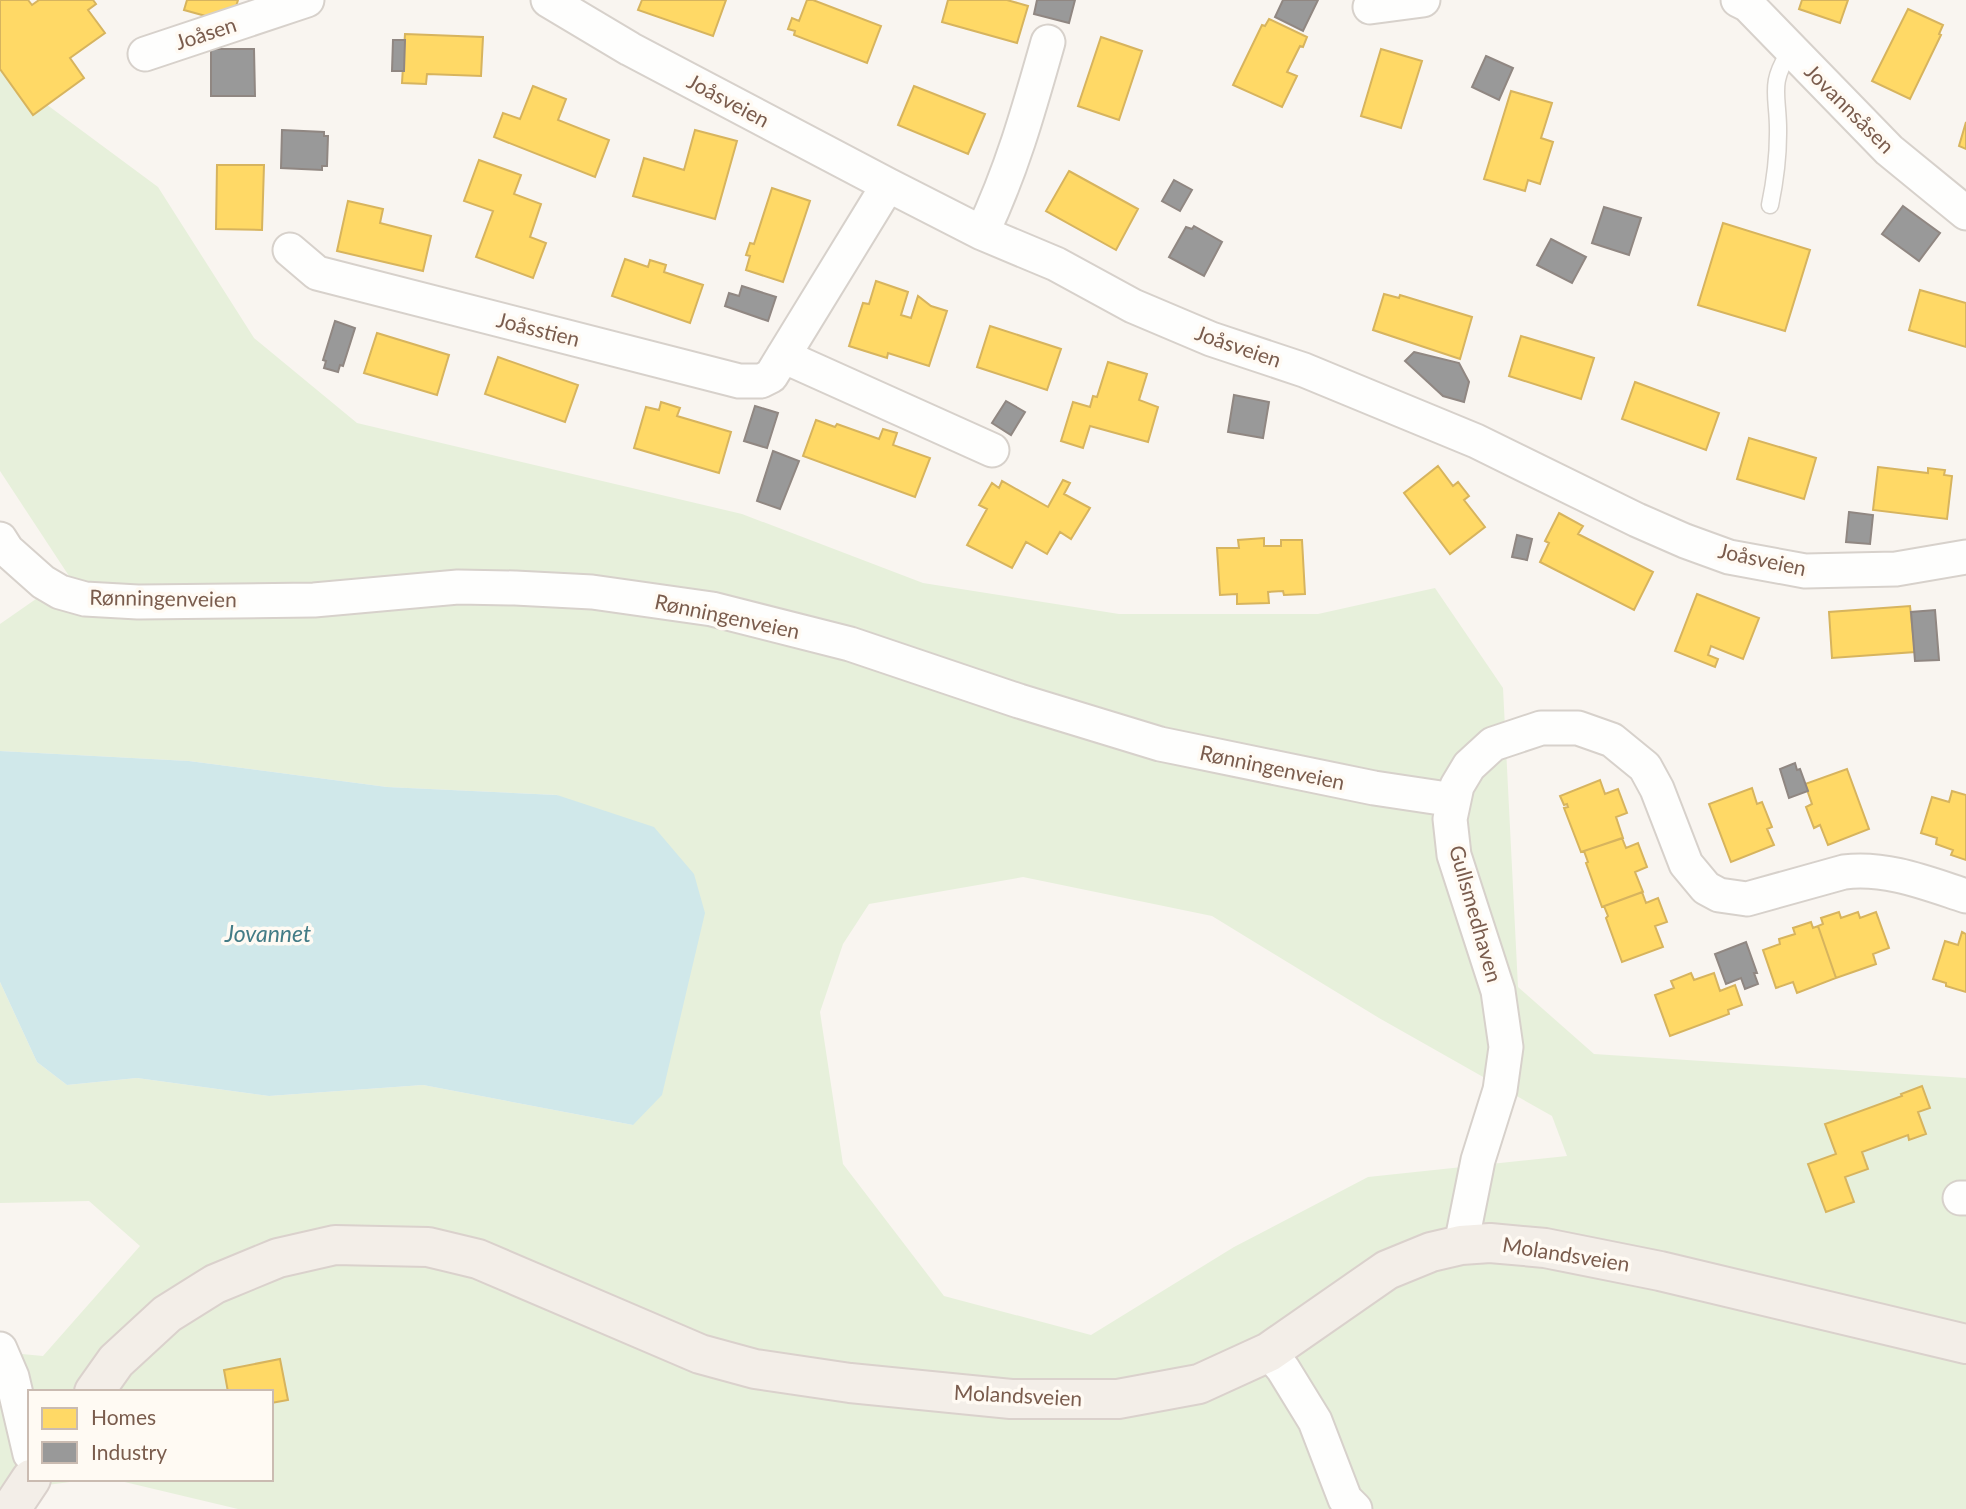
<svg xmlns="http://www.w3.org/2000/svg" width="1966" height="1509" font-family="Lato,sans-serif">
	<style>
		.green { fill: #e7f0db; fill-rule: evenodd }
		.water { fill: #d0e8ea }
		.homes { fill: #ffd966; stroke: #d7b45e; stroke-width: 2 }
		.industry { fill: #999; stroke: #908782; stroke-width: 2 }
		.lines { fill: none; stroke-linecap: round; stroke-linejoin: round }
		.lane-casing { stroke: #d7d1cb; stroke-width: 19 }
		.street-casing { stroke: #d7d1cb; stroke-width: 37 }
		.primary-casing { stroke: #dad1cc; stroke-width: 42 }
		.lane { stroke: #fefefd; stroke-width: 16 }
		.street { stroke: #fefefd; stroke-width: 33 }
		.primary { stroke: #f3eee8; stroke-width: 38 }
		.labels { text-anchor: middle; stroke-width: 7; stroke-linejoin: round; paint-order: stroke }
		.street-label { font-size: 21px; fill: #7a5c4d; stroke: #fffaf3 }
		.water-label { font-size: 23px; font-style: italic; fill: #437c86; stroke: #fffaf3 }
	</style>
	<rect width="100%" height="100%" fill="#f9f5f0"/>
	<path class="green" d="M 0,70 L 158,187 L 254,338 L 357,423 L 742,514 L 923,583 L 1119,614 L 1318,614 L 1435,588 L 1503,688 L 1518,987 L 1594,1054 L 1966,1078 L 1966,1509 L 238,1509 L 112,1479 L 271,1479 L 271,1392 L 30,1392 L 30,1479 L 92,1479 L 40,1486 L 0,1509 L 0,1352 L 43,1356 L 140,1246 L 89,1201 L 0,1203 L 0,982 L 37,1062 L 67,1085 L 137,1078 L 269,1096 L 423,1085 L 633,1125 L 558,795 L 387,787 L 189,761 L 0,751 L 0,624 L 69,576 L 0,471 ZM 1023,877 L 1212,916 L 1379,1018 L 1552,1116 L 1567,1156 L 1368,1177 L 1234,1247 L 1091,1335 L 944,1296 L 843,1164 L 820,1012 L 843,944 L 869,904 Z"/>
	<path class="water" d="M 0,751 L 189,761 L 387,787 L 557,795 L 654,827 L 694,874 L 705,913 L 662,1095 L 633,1125 L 423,1085 L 269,1096 L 137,1078 L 67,1085 L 37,1062 L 0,982 Z"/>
	<path class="homes" d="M 0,0 L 28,0 L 32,5 L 39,0 L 93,0 L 96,4 L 88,10 L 105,33 L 70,58 L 84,78 L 33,115 L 0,69 Z
		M 187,0 L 238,0 L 231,23 L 184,10 Z
		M 642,0 L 726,0 L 713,36 L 638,10 Z
		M 807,0 L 813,0 L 881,26 L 867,63 L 794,35 L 795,31 L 788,29 L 792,18 L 799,21 Z
		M 948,0 L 1007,0 L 1028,6 L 1017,43 L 942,22 Z
		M 1802,0 L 1848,0 L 1840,23 L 1799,9 Z
		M 1908,9 L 1943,25 L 1939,34 L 1941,35 L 1910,99 L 1872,81 Z
		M 1269,19 L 1307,37 L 1303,47 L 1300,46 L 1287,72 L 1297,76 L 1282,107 L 1233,85 L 1262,25 L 1265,26 Z
		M 405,34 L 483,37 L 481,76 L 427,74 L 426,84 L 402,83 Z
		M 1101,37 L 1142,51 L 1119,120 L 1078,106 Z
		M 1381,49 L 1422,61 L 1401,128 L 1361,116 Z
		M 533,86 L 566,99 L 558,120 L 609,140 L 595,177 L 494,137 L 503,113 L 520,119 Z
		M 914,86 L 985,114 L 968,154 L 898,125 Z
		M 1511,91 L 1552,103 L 1541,138 L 1553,142 L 1540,184 L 1528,180 L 1525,191 L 1484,179 Z
		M 1966,122 L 1966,149 L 1959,146 Z
		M 695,130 L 737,141 L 715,219 L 633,196 L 644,158 L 684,170 Z
		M 479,160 L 521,175 L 514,194 L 541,204 L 530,237 L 546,243 L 533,278 L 476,257 L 493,211 L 464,201 Z
		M 217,165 L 264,165 L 262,230 L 216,229 Z
		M 1069,171 L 1138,209 L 1116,250 L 1046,211 Z
		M 772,188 L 810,201 L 783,282 L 746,270 L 750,256 L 746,255 L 750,243 L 754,244 Z
		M 348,201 L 383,209 L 380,223 L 431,236 L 423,271 L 337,251 Z
		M 1723,223 L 1810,250 L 1785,331 L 1698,305 Z
		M 625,259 L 648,267 L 650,260 L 666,265 L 664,272 L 703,285 L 690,323 L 612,296 Z
		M 876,281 L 908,292 L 901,315 L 911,318 L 918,296 L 931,306 L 947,311 L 929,366 L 888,353 L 887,358 L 849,346 L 863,303 L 869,304 Z
		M 1920,290 L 1966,303 L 1966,347 L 1909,330 Z
		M 1384,294 L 1399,298 L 1400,295 L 1472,317 L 1460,359 L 1373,330 Z
		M 990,326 L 1061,349 L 1047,390 L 977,367 Z
		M 377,333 L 449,355 L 437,395 L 364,373 Z
		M 1521,336 L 1594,358 L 1581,399 L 1509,376 Z
		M 498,357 L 578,385 L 565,422 L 485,394 Z
		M 1108,362 L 1147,374 L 1139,400 L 1158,407 L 1148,442 L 1090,426 L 1083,448 L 1061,441 L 1073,402 L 1090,407 L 1093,396 L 1097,397 Z
		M 1635,382 L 1719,413 L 1706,450 L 1622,419 Z
		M 661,402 L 680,408 L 677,416 L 731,432 L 719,473 L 634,448 L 646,407 L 659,410 Z
		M 816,420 L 835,427 L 837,424 L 879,439 L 883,429 L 897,433 L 893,445 L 930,458 L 915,497 L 803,456 Z
		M 1749,438 L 1816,458 L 1804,499 L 1737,479 Z
		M 1438,466 L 1453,486 L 1458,482 L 1469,496 L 1464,500 L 1485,527 L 1450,554 L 1404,493 Z
		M 1878,467 L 1928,473 L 1928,468 L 1945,470 L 1944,475 L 1952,476 L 1947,519 L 1873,510 Z
		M 1063,480 L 1070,483 L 1064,494 L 1090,508 L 1071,539 L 1060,532 L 1047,554 L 1026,542 L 1012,568 L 967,545 L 987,509 L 979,505 L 992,483 L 999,488 L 1002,481 L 1048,507 Z
		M 1559,513 L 1583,526 L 1578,534 L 1653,572 L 1634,610 L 1540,562 L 1549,543 L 1545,541 Z
		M 1264,538 L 1264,546 L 1281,546 L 1281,540 L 1302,540 L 1305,594 L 1284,595 L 1283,591 L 1268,592 L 1269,603 L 1237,604 L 1237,594 L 1220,595 L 1217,548 L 1239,548 L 1238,540 Z
		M 1697,594 L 1759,618 L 1743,659 L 1711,646 L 1708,655 L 1718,659 L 1715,667 L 1675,651 Z
		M 1910,606 L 1915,652 L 1832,658 L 1829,612 Z
		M 1847,769 L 1869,829 L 1828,845 L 1820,825 L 1814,828 L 1806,807 L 1812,804 L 1805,784 Z
		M 1600,780 L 1605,794 L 1618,789 L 1627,813 L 1616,817 L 1623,838 L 1581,852 L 1564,808 L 1568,807 L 1567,804 L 1564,805 L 1560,796 Z
		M 1752,788 L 1757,804 L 1762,802 L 1772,827 L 1767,829 L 1774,845 L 1731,862 L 1709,804 Z
		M 1952,791 L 1966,795 L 1966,860 L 1951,855 L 1953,850 L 1936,844 L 1937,838 L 1921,833 L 1932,797 L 1949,802 Z
		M 1622,838 L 1626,848 L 1638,843 L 1647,867 L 1635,872 L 1643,892 L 1602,907 L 1586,863 L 1588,862 L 1584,851 Z
		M 1642,892 L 1646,903 L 1658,898 L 1667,922 L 1655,926 L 1663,947 L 1622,962 L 1606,918 L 1608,916 L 1604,906 Z
		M 1839,912 L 1841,918 L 1858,912 L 1860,918 L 1876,912 L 1889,948 L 1873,954 L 1876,964 L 1836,978 L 1818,926 L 1823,924 L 1821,918 Z
		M 1811,922 L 1813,928 L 1818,926 L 1836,978 L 1797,993 L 1793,982 L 1776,988 L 1763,950 L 1780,944 L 1779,939 L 1795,934 L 1793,928 Z
		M 1962,932 L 1966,934 L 1966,992 L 1946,986 L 1946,983 L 1933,979 L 1945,941 L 1958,945 Z
		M 1691,973 L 1694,980 L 1714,973 L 1720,991 L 1735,985 L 1742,1005 L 1728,1010 L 1729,1014 L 1670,1036 L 1655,995 L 1674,988 L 1671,981 Z
		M 1922,1086 L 1930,1108 L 1918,1112 L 1926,1134 L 1909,1140 L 1908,1135 L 1862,1152 L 1868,1169 L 1845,1177 L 1854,1202 L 1826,1212 L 1808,1164 L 1836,1154 L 1825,1124 L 1902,1096 L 1901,1094 Z
		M 280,1359 L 288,1400 L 271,1403 L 271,1392 L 228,1392 L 224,1370 Z"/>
	<path class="industry" d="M 1037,0 L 1075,0 L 1069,23 L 1034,14 Z
		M 1283,0 L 1318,0 L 1303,31 L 1275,17 Z
		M 393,40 L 405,40 L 404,71 L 392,71 Z
		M 211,49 L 254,49 L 255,96 L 211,96 Z
		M 1486,56 L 1513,68 L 1499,100 L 1472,87 Z
		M 282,130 L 324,132 L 324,136 L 328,136 L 327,166 L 322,166 L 322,170 L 281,168 Z
		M 1174,180 L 1192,190 L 1180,211 L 1162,201 Z
		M 1903,206 L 1940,233 L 1919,261 L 1882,234 Z
		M 1604,207 L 1641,218 L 1629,255 L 1592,243 Z
		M 1194,226 L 1222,242 L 1204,276 L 1169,257 L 1186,227 L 1192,229 Z
		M 1551,239 L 1586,257 L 1572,283 L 1537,265 Z
		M 742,286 L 776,297 L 768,321 L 725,306 L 729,293 L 739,296 Z
		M 335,321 L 355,328 L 343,366 L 340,365 L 338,372 L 324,368 L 326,361 L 323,360 Z
		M 1414,352 L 1459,363 L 1469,382 L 1464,402 L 1443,396 L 1405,361 Z
		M 1234,395 L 1269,402 L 1263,438 L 1228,432 Z
		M 1006,401 L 1025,412 L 1011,435 L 992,423 Z
		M 755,406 L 778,413 L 767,448 L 744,441 Z
		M 773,451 L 799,461 L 780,509 L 757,501 Z
		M 1849,512 L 1873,515 L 1870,544 L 1846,542 Z
		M 1517,535 L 1532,539 L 1527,560 L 1512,557 Z
		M 1935,610 L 1939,660 L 1915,661 L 1911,612 Z
		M 1795,763 L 1797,770 L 1800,769 L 1808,791 L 1789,798 L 1780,769 Z
		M 1746,942 L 1757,973 L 1754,973 L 1758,984 L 1745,989 L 1741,978 L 1726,984 L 1715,954 Z"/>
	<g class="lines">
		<g class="lane-casing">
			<path id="lane" d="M 1770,205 C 1775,181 1778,158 1778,134 C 1779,96 1767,85 1791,50"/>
		</g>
		<g class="street-casing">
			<path id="street" d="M 548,0 L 630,49 L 888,185 L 982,233 L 1056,264 L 1133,306 L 1211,339 L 1304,370 L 1476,441 L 1637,520 L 1685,541 L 1729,557 L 1805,571 L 1896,569 L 1966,557
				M 1738,0 L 1748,5 L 1889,150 L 1966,213
				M 1370,7 L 1423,0
				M 145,54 L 307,0
				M 982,233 C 1012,170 1029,109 1048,42
				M 290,250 L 317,273 L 739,381 L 761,381 L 771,376 L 888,185
				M 783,356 L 992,450
				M 0,539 L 7,550 L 43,582 L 60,592 L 85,599 L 138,602 L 314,600 L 458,587 L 515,588 L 592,592 L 712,609 L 850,644 L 1019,701 L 1160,744 L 1374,788 L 1454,800
				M 1960,1198 L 1966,1198
				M 1461,1245 L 1478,1160 L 1500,1090 L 1506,1047 L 1498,991 L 1454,855 L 1450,819 L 1457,786 L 1469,766 L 1493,744 L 1541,728 L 1578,728 L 1612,740 L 1645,767 L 1657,789 L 1686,864 L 1706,888 L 1719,895 L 1747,899 L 1844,872 C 1887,867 1926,883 1966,896
				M 0,1349 L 12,1377 L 30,1454
				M 1269,1352 L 1283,1369 L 1315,1421 L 1345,1499 L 1355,1509"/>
		</g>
		<g class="primary-casing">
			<path id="primary" d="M 94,1392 L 116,1361 L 167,1314 L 215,1284 L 278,1258 L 335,1245 L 428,1247 L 478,1259 L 700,1354 L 755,1369 L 850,1383 L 1011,1399 L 1118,1399 L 1199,1384 L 1269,1352 L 1387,1270 L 1431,1252 L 1461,1245 L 1490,1243 L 1545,1248 L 1660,1271 L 1966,1344
				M 11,1509 L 31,1479"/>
		</g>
		<use href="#lane" class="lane"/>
		<use href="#street" class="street"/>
		<use href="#primary" class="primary"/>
	</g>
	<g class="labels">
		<g class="street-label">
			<text transform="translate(206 34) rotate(-18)" y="7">Joåsen</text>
			<text transform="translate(728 101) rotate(28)" y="7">Joåsveien</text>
			<text transform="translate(1849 109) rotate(45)" y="7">Jovannsåsen</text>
			<text transform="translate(538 330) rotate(14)" y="7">Joåsstien</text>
			<text transform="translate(1238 347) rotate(19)" y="7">Joåsveien</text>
			<text transform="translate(1762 560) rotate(12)" y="7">Joåsveien</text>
			<text transform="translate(163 599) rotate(1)" y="7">Rønningenveien</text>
			<text transform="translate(727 617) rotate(12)" y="7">Rønningenveien</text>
			<text transform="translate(1272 768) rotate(12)" y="7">Rønningenveien</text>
			<text transform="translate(1475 914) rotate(74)" y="7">Gullsmedhaven</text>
			<text transform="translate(1566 1255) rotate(9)" y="7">Molandsveien</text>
			<text transform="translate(1018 1396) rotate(3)" y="7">Molandsveien</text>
		</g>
		<g class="water-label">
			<text x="268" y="942">Jovannet</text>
		</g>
	</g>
	<rect x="28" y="1390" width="245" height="91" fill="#fffaf3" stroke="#cabbb1" stroke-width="2"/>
	<rect x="42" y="1408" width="35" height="21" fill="#ffd966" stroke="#cabbb1" stroke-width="2"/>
	<text x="91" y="1425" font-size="21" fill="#7a5c4d">Homes</text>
	<rect x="42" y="1442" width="35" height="21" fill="#999999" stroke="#cabbb1" stroke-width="2"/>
	<text x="91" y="1460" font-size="21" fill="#7a5c4d">Industry</text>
</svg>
